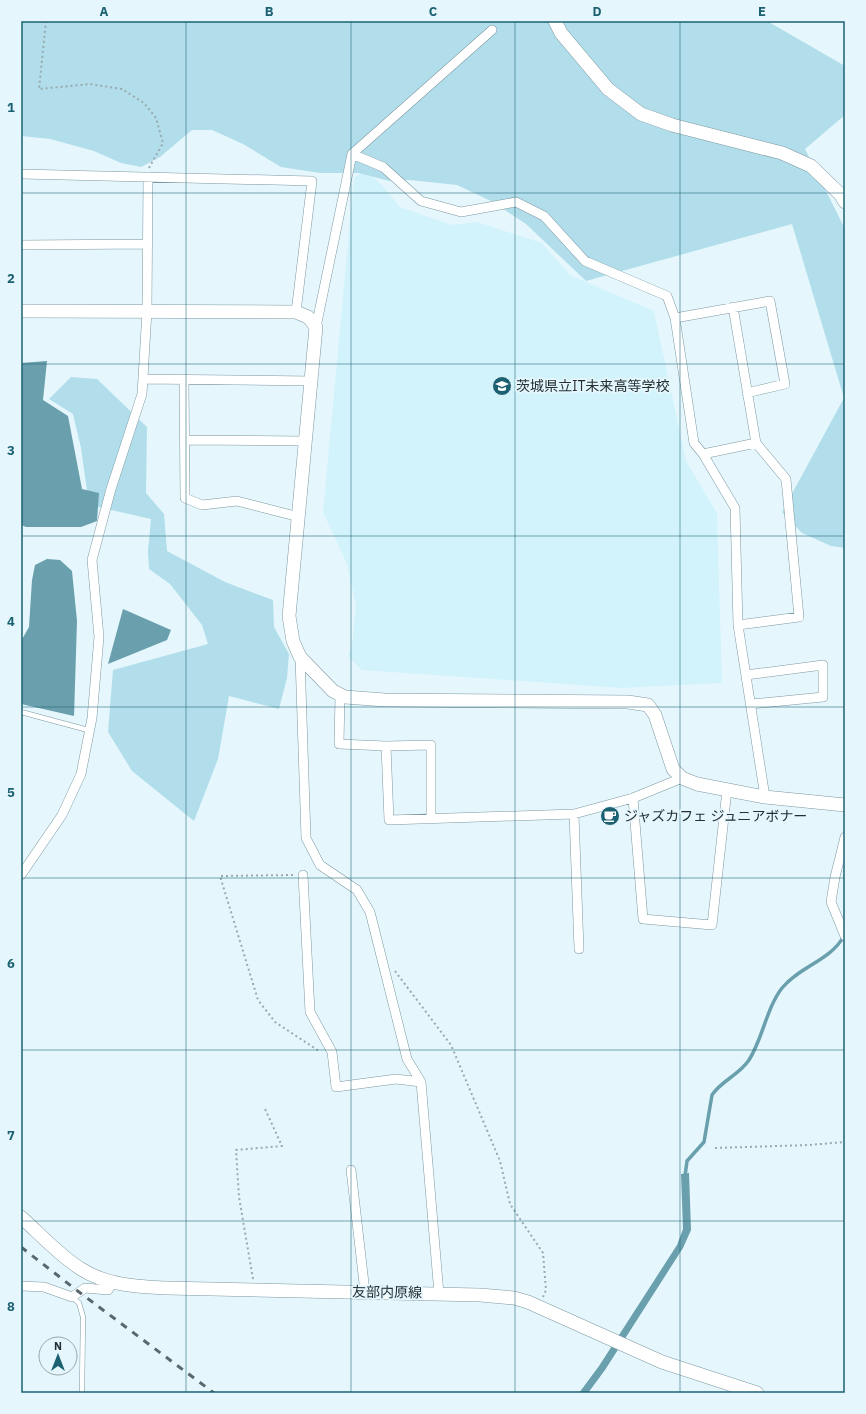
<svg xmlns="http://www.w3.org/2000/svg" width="866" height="1414" font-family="'IBM Plex Sans','Noto Sans JP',sans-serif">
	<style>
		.built { fill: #d3f3fc }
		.green { fill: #b1deea }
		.water { fill: #6a9fad }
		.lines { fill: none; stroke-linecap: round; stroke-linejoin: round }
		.stream { stroke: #6a9fad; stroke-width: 3.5 }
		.lane-casing { stroke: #7c98a1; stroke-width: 5.5 }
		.street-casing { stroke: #7c98a1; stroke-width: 10 }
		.secondary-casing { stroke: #7c98a1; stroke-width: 14 }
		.path { stroke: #9aa9ae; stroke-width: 2; stroke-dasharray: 2 3; stroke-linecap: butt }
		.lane { stroke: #fff; stroke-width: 4.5 }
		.street { stroke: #fff; stroke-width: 9 }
		.secondary { stroke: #fff; stroke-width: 13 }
		.rail { stroke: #5a686c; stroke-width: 3; stroke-dasharray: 7 7; stroke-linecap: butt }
		.grid { fill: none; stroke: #1b6172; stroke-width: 1; stroke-opacity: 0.55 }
		.labels { text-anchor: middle; stroke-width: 3.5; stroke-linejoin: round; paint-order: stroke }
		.poi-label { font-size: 14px; fill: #243033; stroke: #e5f7fd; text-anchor: start }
		.street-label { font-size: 14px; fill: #243033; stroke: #e5f7fd }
		.neatline { fill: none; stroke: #1b6172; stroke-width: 1.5 }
		.grid-label { font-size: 13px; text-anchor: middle; font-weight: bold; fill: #1b6172 }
	</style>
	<rect width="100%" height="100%" fill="#e5f7fd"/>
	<path class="built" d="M 364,171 L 371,175 L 381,184 L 400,207 L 452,225 L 477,222 L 542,243 L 570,275 L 654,311 L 686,461 L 717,513 L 722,683 L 622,688 L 362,670 L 348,656 L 352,645 L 356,605 L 347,564 L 323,512 L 354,178 Z"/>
	<path class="green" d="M 21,21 L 767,21 L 845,66 L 845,115 L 805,149 L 845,229 L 845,548 L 831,546 L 802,533 L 782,512 L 844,398 L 792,224 L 586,281 L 526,224 L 491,201 L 457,185 L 410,180 L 389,181 L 359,173 L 320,173 L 281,167 L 243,144 L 212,130 L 192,130 L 160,157 L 141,167 L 121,163 L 94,151 L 50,139 L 21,136 Z
		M 71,377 L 97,379 L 147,427 L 146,493 L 164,514 L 167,551 L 225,582 L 273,600 L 274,627 L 289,654 L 287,678 L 279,709 L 229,696 L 218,759 L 194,821 L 132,771 L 108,732 L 113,670 L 208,644 L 202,625 L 170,584 L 149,569 L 148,551 L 151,519 L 89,505 L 81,448 L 73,414 L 49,399 Z"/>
	<path class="water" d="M 47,361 L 43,400 L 68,416 L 82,489 L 99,493 L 97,521 L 81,527 L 26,527 L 21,525 L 21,363 Z
		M 47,559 L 60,560 L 72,571 L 77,621 L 74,716 L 21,704 L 21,641 L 29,627 L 32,580 L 35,565 Z
		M 123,609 L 171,630 L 167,640 L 108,664 Z
		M 689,1173 L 691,1230 L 683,1248 L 605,1370 L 588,1393 L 579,1393 L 599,1366 L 677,1245 L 683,1229 L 681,1174 Z"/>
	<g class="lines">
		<path class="stream" d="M 685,1176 L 687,1161 L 704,1142 L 712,1095 C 721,1081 739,1075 749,1060 C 763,1038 766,1009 782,988 C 800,966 830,961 844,936"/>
		<g class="lane-casing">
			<path id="lane" d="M 21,712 L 88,730
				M 72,1297 L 79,1303 L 83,1317 L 82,1393"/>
		</g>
		<g class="street-casing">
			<path id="street" d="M 352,154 L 383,167 L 421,201 L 461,212 L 516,202 L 544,216 L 585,261 L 667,296 L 675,318 L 694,443 L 703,454 L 735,508 L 738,625 L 765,797
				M 21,174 L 312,181 L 296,312
				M 21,245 L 147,244
				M 733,307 L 756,443 L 786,479 L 799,617 L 738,625
				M 675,318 L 770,301 L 785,384 L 747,393
				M 316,327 L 352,154 L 492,30
				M 143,379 L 312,381
				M 184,380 L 185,498 L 202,505 L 237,501 L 299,517
				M 185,440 L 306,441
				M 703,454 L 756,443
				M 300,657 L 306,838 L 320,865 L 357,890 L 370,912 L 407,1059 L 421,1082 L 439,1294
				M 746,675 L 823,665 L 823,697 L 751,704
				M 340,695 L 339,744 L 386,746 L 431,745 L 431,819
				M 386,746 L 389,820 L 574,814 L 633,798 L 682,778
				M 633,798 L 643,919 L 712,925 L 727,790
				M 574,814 L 579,949
				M 845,837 L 835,877 L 831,902 L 845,936
				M 21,875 L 62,815 L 81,774 L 92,718 L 99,637 L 92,560 L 111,489 L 142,394 L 147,311 L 148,177
				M 303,875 L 310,1012 L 332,1052 L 336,1087 L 396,1079 L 421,1082
				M 351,1170 L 365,1292
				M 21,1286 L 44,1287 L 72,1297 L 85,1288 L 108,1290 L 113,1282"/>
		</g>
		<g class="secondary-casing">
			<path id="secondary" d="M 555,21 L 561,33 L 608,89 L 641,114 L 672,125 L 782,153 L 811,166 L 840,194 L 845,202
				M 21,311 L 296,312 L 308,317 L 316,327 L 289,616 L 293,641 L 300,657 L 333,691 L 345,697 L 385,700 L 628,702 L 648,705 L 655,715 L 673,769 L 682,778 L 697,784 L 765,797 L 845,805
				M 21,1217 C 40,1234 59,1255 81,1269 C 106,1285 138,1287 167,1288 L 480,1295 L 514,1298 L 528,1302 L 662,1362 L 757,1393"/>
		</g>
		<path class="path" d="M 46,21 L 39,89 L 90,84 L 122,89 L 144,103 L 156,118 L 163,143 L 149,168
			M 293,875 L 220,876 L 258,1000 L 275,1022 L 319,1051
			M 395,971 L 451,1045 L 500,1161 L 510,1204 L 543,1253 L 546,1290 L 543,1297
			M 715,1148 L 809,1145 L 845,1142
			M 253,1279 L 239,1197 L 236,1150 L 282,1146 L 265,1109"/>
		<use href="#lane" class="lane"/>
		<use href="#street" class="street"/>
		<use href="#secondary" class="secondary"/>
		<path class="rail" d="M 21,1247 L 79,1292 L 214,1393"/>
	</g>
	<path class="grid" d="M 186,21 L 186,1393M 351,21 L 351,1393M 515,21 L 515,1393M 680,21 L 680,1393M 21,193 L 845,193M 21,364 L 845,364M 21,536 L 845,536M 21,707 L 845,707M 21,878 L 845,878M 21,1050 L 845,1050M 21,1221 L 845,1221"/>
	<defs>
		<g id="school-disc" transform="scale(1)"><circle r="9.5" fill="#1b6172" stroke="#e5f7fd"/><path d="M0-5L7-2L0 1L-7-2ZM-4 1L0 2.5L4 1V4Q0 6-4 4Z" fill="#fff"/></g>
		<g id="cafe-disc" transform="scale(1)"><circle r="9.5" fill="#1b6172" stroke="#e5f7fd"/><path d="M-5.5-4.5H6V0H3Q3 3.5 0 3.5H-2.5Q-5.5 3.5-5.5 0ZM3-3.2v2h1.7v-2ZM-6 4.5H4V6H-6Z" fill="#fff"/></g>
	</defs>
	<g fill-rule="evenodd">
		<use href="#school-disc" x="502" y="386"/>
		<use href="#cafe-disc" x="610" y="816"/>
	</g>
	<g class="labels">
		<g class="poi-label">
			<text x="516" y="391">茨城県立IT未来高等学校</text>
			<text x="624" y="821">ジャズカフェ ジュニアボナー</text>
		</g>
		<g class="street-label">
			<text transform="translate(387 1292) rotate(1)" y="5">友部内原線</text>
		</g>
	</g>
	<rect width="866" height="1414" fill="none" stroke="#e5f7fd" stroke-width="44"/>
	<g transform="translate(58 1356)"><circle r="19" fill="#e5f7fd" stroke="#98a7ac"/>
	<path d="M0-3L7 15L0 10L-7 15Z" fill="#1b6172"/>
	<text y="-6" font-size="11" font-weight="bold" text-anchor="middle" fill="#243033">N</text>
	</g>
	<rect x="22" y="22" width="822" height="1370" class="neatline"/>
	<g class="grid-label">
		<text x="104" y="16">A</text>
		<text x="269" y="16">B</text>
		<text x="433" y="16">C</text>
		<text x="597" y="16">D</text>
		<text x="762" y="16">E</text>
		<text x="11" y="112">1</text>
		<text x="11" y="283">2</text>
		<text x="11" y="455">3</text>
		<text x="11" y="626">4</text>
		<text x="11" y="797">5</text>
		<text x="11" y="968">6</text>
		<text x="11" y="1140">7</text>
		<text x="11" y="1311">8</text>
	</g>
</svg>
